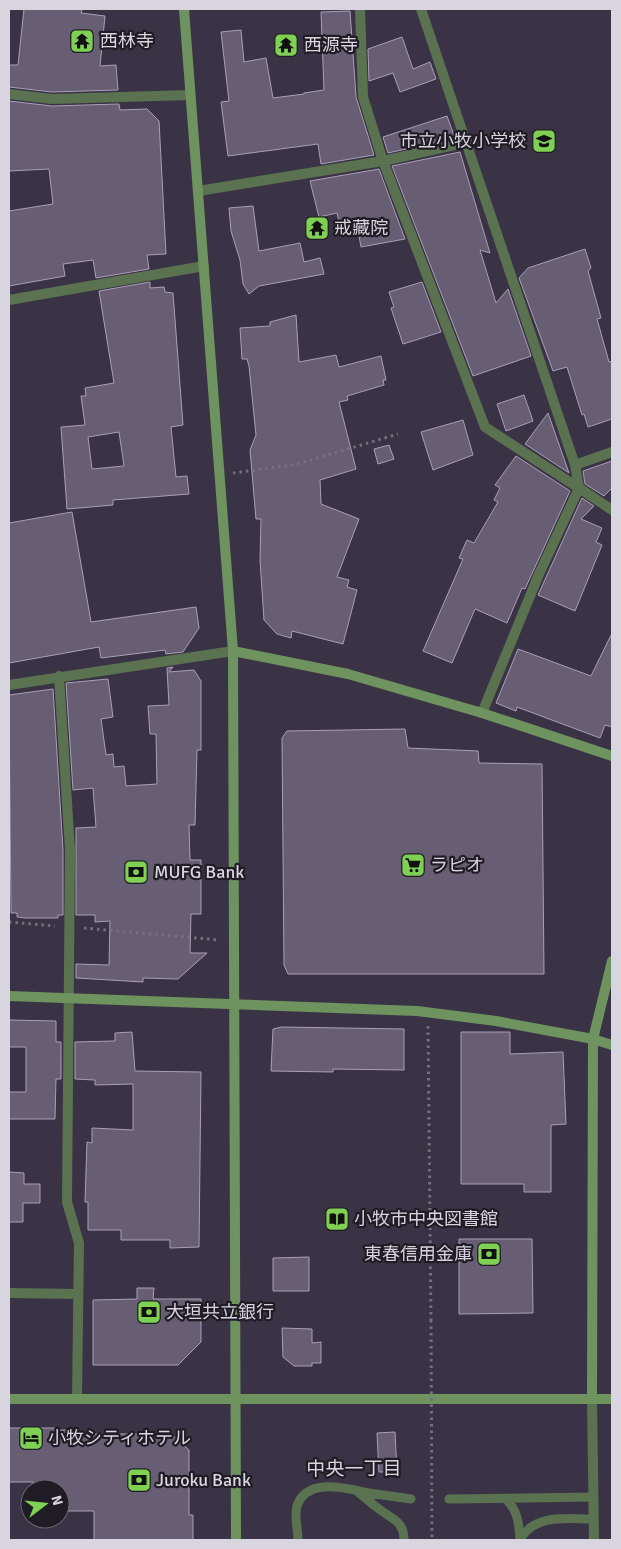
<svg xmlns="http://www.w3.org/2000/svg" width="621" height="1549" font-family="Signika,'Noto Sans JP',sans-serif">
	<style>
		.building { fill: #675e73; stroke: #a9a0b7; fill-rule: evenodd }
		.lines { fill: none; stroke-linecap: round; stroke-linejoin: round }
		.path { stroke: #756f7f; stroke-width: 3; stroke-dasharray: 2.5 4; stroke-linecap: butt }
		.lane { stroke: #5b7251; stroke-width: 9 }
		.street { stroke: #5b7251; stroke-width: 10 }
		.secondary { stroke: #6e935e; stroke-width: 10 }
		.path-bridge { stroke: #756f7f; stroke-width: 3; stroke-dasharray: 2.5 4; stroke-linecap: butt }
		.labels { text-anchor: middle; stroke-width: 4.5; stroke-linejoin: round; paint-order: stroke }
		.poi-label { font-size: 18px; fill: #d8d4e0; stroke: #201c25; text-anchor: start }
		.neighbourhood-label { font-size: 19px; fill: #d8d4e0; stroke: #201c25 }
	</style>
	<rect width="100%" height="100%" fill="#3a3345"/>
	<path class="building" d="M 24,9 L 82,9 L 81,13 L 105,16 L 100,66 L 116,65 L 118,90 L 52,92 L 9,87 L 9,65 L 18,65 Z
		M 350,11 L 356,97 L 374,155 L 321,164 L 318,144 L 228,156 L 221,102 L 229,101 L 221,32 L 241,30 L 244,62 L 266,58 L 273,98 L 304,94 L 304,93 L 324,90 L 321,12 Z
		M 402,37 L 413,69 L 430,62 L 436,79 L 400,92 L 393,73 L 369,81 L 368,49 Z
		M 9,101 L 52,106 L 119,104 L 120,110 L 147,109 L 159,121 L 166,254 L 147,255 L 149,269 L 96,278 L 93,260 L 63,264 L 65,276 L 9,286 L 9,211 L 53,204 L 49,169 L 9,171 Z
		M 447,116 L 455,138 L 388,153 L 383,137 Z
		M 460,152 L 490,253 L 480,250 L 496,303 L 508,289 L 531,356 L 473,376 L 392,166 Z
		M 379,169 L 405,239 L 361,247 L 356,219 L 339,222 L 337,213 L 319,217 L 310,181 Z
		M 253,206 L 259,251 L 300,243 L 304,262 L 320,258 L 324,274 L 259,286 L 249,294 L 243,284 L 240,260 L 231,231 L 229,208 Z
		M 585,249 L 591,268 L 588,271 L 601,318 L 597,319 L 609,362 L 612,361 L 612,419 L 588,427 L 584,414 L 582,415 L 567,367 L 553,371 L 519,278 L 528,268 Z
		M 150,282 L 150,288 L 164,287 L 165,292 L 173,293 L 183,425 L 171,427 L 176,477 L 187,476 L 189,494 L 113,500 L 113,505 L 67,509 L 61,427 L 85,425 L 81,396 L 86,396 L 85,388 L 114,383 L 99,291 ZM 119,432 L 124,466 L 92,469 L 88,437 Z
		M 422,282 L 441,332 L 403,344 L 391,308 L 394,307 L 389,292 Z
		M 296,315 L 299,362 L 336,355 L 339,367 L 381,356 L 386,380 L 383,380 L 384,385 L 347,396 L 348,400 L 339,402 L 356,469 L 320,480 L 321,504 L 359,519 L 337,577 L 349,580 L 347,587 L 357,590 L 343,644 L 292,631 L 291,638 L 277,634 L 264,620 L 260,560 L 261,519 L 256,519 L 250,450 L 256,435 L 249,366 L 247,359 L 242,359 L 240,328 L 270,326 L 270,322 Z
		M 524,395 L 533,421 L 506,431 L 497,404 Z
		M 548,413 L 569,473 L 525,444 Z
		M 463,420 L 473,455 L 433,470 L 421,432 Z
		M 389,445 L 394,459 L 378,464 L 374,449 Z
		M 516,456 L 570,491 L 525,589 L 522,588 L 507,623 L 475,609 L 452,663 L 423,651 L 463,559 L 459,558 L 467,540 L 474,543 L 498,502 L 494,500 L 500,488 L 495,485 Z
		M 612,461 L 612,488 L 604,496 L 585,484 L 583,471 Z
		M 582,498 L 594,506 L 581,519 L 602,528 L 596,542 L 602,545 L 575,611 L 538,595 Z
		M 72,512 L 91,622 L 196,607 L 199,628 L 183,652 L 166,654 L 165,650 L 101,658 L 99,647 L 9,663 L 9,523 Z
		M 612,633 L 612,727 L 605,725 L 600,738 L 517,707 L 516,711 L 496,703 L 518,649 L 591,676 Z
		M 173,667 L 169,672 L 194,670 L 201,681 L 201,750 L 197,750 L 195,825 L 189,825 L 190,860 L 201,860 L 201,914 L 191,914 L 190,953 L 207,953 L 178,979 L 143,978 L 143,982 L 76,978 L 76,964 L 109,965 L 110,921 L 95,922 L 95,915 L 76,915 L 76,828 L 96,827 L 93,788 L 73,790 L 66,683 L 108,679 L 113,717 L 101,719 L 106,755 L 113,754 L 114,767 L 124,766 L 126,786 L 157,784 L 156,734 L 150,734 L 148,706 L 169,705 L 167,668 Z
		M 53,689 L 63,850 L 63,915 L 58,915 L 58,918 L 26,918 L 17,917 L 17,913 L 11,913 L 9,695 Z
		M 405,729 L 408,748 L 478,751 L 479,763 L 542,764 L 544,974 L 288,974 L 284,965 L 282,738 L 287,731 Z
		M 9,1020 L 56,1021 L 56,1042 L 61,1042 L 61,1079 L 56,1079 L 55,1119 L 9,1119 L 9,1092 L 26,1092 L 26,1047 L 9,1047 Z
		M 282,1027 L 404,1029 L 404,1070 L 333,1069 L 333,1072 L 271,1071 L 273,1029 Z
		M 132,1032 L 135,1071 L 201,1072 L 199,1247 L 170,1248 L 170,1240 L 121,1240 L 121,1230 L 88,1230 L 88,1202 L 85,1202 L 87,1142 L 92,1143 L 92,1128 L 133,1130 L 133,1084 L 95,1085 L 95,1080 L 75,1079 L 75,1042 L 115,1041 L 115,1033 Z
		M 461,1032 L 510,1032 L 510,1054 L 563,1052 L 566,1124 L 551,1125 L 551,1192 L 524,1192 L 524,1184 L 461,1184 Z
		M 9,1172 L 24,1173 L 24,1184 L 40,1184 L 40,1203 L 23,1203 L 23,1222 L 9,1222 Z
		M 459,1239 L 532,1239 L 533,1313 L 459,1314 Z
		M 309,1257 L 309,1291 L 273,1291 L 273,1258 Z
		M 137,1288 L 154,1288 L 153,1299 L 201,1299 L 201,1342 L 178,1365 L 93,1365 L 93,1300 L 137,1299 Z
		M 282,1328 L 312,1329 L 312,1343 L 321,1342 L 321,1363 L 312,1363 L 312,1366 L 294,1366 L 283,1357 Z
		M 9,1428 L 57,1428 L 57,1430 L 67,1430 L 67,1434 L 171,1434 L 189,1450 L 189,1515 L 193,1515 L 193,1540 L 94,1540 L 94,1511 L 60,1511 L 60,1489 L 33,1489 L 33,1482 L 9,1482 Z
		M 395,1432 L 397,1472 L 379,1472 L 377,1433 Z"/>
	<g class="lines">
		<path class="path" d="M 233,473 L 294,465 L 398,434
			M 9,922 L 55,926
			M 84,928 L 220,940
			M 428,1026 L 431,1320"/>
		<path class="lane" d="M 357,1491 C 364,1497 371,1503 379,1509 C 392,1519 404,1521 404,1540
			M 449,1499 L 593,1497
			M 506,1499 C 518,1511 519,1524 520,1540
			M 520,1539 C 536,1513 567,1519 593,1519
			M 298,1540 C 298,1531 294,1515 297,1506 C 307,1476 348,1489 369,1493 C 383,1495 397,1497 411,1499"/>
		<path class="street" d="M 360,9 L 363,97 L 383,161 L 485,427 L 579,488 L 539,574 L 482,713
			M 421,9 L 575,465 L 579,488 L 612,510
			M 9,94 L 52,99 L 190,95
			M 198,191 L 383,161 L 468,142
			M 9,300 L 204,266
			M 575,465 L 612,452
			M 59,676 L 70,850 L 67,1202 L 79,1243 L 77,1399
			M 9,685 L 233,651
			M 9,1293 L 78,1294
			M 592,1399 L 594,1540"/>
		<path class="secondary" d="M 184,9 L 233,651 L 236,1540
			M 233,651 L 348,674 L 482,713 L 612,756
			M 9,996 L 417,1011 L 496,1021 L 593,1039 L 612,1045
			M 9,1399 L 612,1399
			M 592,1399 L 593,1039 L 612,961"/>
		<path class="path-bridge" d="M 431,1320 L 432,1540"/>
	</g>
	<defs>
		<g id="temple-square" transform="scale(1.25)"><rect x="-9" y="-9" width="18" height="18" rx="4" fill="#7ed153" stroke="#201c25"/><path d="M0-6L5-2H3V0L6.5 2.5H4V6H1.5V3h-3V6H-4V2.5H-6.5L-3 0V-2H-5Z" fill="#111"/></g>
		<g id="school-square" transform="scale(1.25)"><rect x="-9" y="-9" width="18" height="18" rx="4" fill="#7ed153" stroke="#201c25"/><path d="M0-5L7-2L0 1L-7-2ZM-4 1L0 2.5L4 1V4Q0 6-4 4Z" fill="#111"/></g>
		<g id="supermarket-square" transform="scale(1.25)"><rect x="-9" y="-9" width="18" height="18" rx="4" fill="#7ed153" stroke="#201c25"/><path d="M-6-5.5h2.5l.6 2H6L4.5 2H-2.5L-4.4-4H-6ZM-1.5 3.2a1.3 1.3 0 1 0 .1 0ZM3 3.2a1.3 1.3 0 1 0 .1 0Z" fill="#111"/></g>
		<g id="bank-square" transform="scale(1.25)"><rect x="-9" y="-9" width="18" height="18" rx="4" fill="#7ed153" stroke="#201c25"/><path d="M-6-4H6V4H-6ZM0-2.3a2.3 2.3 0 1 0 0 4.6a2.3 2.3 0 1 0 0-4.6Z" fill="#111"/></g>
		<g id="library-square" transform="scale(1.25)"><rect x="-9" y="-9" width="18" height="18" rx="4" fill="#7ed153" stroke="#201c25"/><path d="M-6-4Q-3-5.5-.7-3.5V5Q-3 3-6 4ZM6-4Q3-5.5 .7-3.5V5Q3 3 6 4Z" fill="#111"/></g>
		<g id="hotel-square" transform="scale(1.25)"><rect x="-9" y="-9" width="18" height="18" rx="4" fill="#7ed153" stroke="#201c25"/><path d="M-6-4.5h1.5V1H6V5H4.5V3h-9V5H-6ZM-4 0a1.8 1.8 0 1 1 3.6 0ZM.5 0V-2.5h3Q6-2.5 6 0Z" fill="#111"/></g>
	</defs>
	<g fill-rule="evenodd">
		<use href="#temple-square" x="82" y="41"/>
		<use href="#temple-square" x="286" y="45"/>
		<use href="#school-square" x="544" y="141"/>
		<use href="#temple-square" x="317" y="228"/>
		<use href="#supermarket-square" x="413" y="865"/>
		<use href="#bank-square" x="136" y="872"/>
		<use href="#library-square" x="337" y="1219"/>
		<use href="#bank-square" x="489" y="1254"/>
		<use href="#bank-square" x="149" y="1312"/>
		<use href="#hotel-square" x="31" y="1438"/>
		<use href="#bank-square" x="139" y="1480"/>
	</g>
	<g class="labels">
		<g class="poi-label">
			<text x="100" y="47">西林寺</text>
			<text x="304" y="51">西源寺</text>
			<text x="526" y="147" text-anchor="end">市立小牧小学校</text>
			<text x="334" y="234">戒藏院</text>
			<text x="430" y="871">ラピオ</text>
			<text x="154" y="878">MUFG Bank</text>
			<text x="354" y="1225">小牧市中央図書館</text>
			<text x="472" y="1260" text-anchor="end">東春信用金庫</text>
			<text x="166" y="1318">大垣共立銀行</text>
			<text x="48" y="1444">小牧シティホテル</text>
			<text x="156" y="1486">Juroku Bank</text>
		</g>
		<g class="neighbourhood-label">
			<text x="354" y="1475">中央一丁目</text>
		</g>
	</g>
	<rect width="621" height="1549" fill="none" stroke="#d8d4e0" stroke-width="20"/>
	<g transform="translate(45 1504) rotate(74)"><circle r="24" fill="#201c25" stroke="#6a6670"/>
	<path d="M0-4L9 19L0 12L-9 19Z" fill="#7ed153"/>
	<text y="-8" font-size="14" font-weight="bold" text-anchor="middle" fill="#d8d4e0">N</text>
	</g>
</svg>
